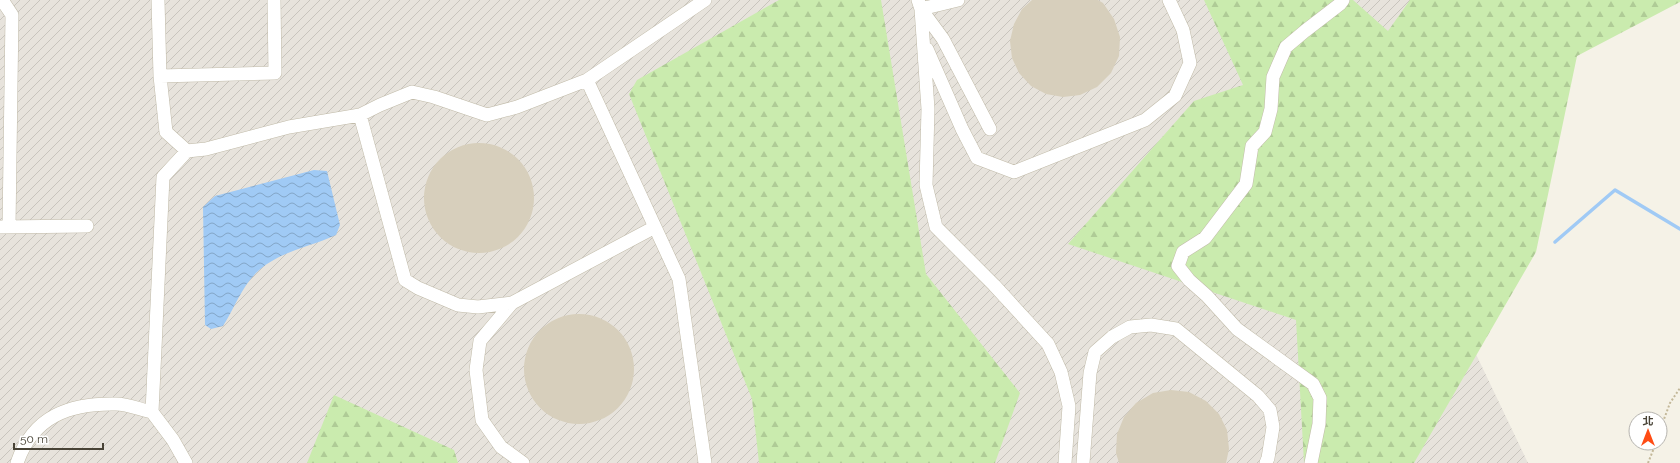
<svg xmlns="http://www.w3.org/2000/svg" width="1680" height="463" font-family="Raleway,'Noto Sans TC',sans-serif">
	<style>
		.industrial { fill: url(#industrial-furrows) }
		.forest { fill: url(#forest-firs) }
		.water { fill: url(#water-waves) }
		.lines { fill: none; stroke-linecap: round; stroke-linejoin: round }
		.stream { stroke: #a0caf5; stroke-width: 3.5 }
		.building { fill: #d7cfbc }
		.minor-casing { stroke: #c1bba9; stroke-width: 14 }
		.path { stroke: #c3b899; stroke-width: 2; stroke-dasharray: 2 2; stroke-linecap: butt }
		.minor { stroke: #fff; stroke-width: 13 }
	</style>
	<defs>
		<pattern id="industrial-furrows" width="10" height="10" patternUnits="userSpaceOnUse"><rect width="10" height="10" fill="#e7e3dc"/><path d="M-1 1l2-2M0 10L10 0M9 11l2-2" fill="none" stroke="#c8c4bd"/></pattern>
		<pattern id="forest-firs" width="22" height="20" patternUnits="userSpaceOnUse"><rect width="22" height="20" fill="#caebae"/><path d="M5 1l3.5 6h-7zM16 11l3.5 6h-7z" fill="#afcb96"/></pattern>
		<pattern id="water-waves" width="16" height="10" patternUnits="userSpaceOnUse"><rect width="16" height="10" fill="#a0caf5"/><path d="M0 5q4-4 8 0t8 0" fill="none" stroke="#84a6c7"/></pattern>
	</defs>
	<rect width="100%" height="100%" fill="#f5f2e7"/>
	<path class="industrial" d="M 0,0 L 1487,0 L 1397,189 L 1528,463 L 0,463 Z"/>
	<path class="forest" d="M 779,0 L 881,0 L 926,274 L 1020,393 L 995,463 L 759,463 L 752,399 L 629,94 L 637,80 Z
		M 1204,0 L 1353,0 L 1388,31 L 1410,0 L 1680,0 L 1680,2 L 1577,56 L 1536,252 L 1414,463 L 1304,463 L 1296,320 L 1068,244 L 1194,101 L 1243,85 Z
		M 334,395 L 454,450 L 458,463 L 307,463 Z"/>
	<path class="water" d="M 314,170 L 327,171 L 340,225 L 336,235 C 310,247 277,252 256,273 C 241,288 234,309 223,326 L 211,329 L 205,325 L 203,207 L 215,196 Z"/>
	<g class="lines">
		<path class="stream" d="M 1555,242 L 1615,190 L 1680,229"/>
	</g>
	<path class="building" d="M 1032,0 L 1098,0 L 1103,3 L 1114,19 L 1120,37 L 1119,56 L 1111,73 L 1097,87 L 1080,95 L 1063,97 L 1046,94 L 1031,86 L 1019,73 L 1012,58 L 1010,41 L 1014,24 L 1022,9 Z
		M424 198a55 55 0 1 1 110 0a55 55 0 1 1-110 0Z
		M524 369a55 55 0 1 1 110 0a55 55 0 1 1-110 0Z
		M 1171,390 L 1189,392 L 1206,401 L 1219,414 L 1227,430 L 1229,449 L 1226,463 L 1119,463 L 1116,453 L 1117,434 L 1124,417 L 1136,403 L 1153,393 Z"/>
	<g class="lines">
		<g class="minor-casing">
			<path id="minor" d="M 2,0 L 12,15 L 9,227
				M 158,0 L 160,76 L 166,132 L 187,151 L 206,149 L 289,127 L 360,115 L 380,105 L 412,92 L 434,97 L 487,115 L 517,107 L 587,80 L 679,279 L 705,463
				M 918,0 L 921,9 L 928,109 L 926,185 L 936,227 L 994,285 L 1048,344 L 1061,372 L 1069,406 L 1065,463
				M 958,0 L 921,9 L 943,39 L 990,129
				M 927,49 L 962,129 L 977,158 L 1014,172 L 1145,120 L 1175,96 L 1190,63 L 1183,30 L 1169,0
				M 160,76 L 275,73 L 274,0
				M 587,80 L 705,0
				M 360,115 L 405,280 L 418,288 L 458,305 L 478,307 L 512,303 L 655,227
				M 0,227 L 87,226
				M 512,303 L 480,341 L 476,370 L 482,420 L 501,447 L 523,463
				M 17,463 C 33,416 70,403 116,404 C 128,404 141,410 152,412
				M 186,463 L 173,440 L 152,412 L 163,177 L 187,151
				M 1083,463 L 1090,373 L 1095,352 L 1112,337 L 1130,327 L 1151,325 L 1176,329 L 1258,396 L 1270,410 L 1273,427 L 1268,458 L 1266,463
				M 1311,463 L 1319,424 L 1320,398 L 1313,384 L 1237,329 L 1207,296 L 1189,280 L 1178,266 L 1183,252 L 1205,238 L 1246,184 L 1252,146 L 1265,132 L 1271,109 L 1273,77 L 1286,47 L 1305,31 L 1340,4 L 1343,0"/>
		</g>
		<path class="path" d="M 1660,430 L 1670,403 L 1680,388
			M 1648,463 L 1656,443"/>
		<use href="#minor" class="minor"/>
	</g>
	<g transform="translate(1648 431)"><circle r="19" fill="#ffffff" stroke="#b6b4af"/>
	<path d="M0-3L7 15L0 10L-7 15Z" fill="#ff4c14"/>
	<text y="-6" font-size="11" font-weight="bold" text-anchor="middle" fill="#484336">北</text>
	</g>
	<path d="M14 443v6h89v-6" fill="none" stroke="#484336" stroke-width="2"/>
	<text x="20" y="443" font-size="12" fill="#484336" stroke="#ffffff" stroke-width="3" paint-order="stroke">50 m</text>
</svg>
